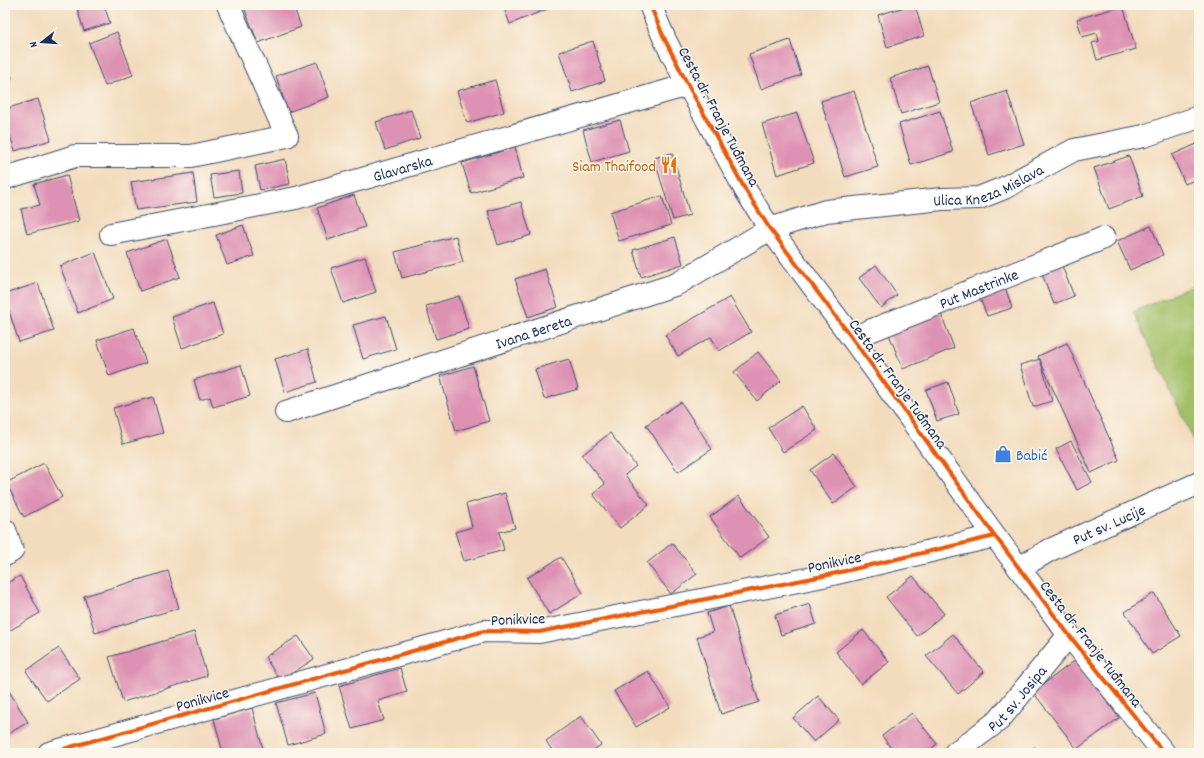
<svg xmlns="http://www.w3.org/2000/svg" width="1204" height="758" font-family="Dekko,sans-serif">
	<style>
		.green { fill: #a3c068; stroke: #5f7863 }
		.building { fill: #de92b3 }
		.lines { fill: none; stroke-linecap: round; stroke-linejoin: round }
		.minor-casing { stroke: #3b496c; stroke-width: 24 }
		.tertiary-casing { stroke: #3b496c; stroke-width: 24 }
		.secondary-casing { stroke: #3b496c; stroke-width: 24 }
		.minor { stroke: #fff; stroke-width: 22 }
		.tertiary { stroke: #fff; stroke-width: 22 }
		.secondary { stroke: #fff; stroke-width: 22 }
		.cycleway-casing { stroke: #fbf7ec; stroke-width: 6 }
		.cycleway { stroke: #e8590c; stroke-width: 4 }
		.labels { text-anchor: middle; stroke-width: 3; stroke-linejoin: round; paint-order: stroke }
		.street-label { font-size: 16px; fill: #1b2f5e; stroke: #fbf7ec }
		.food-label { font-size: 16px; fill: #c56008; stroke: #fbf7ec; text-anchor: end }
		.shop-label { font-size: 16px; fill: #366cbe; stroke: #fbf7ec; text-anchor: start }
	</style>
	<rect width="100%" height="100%" fill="#fbf7ec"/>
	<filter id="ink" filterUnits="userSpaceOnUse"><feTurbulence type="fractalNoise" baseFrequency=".025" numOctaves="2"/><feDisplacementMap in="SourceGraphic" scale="8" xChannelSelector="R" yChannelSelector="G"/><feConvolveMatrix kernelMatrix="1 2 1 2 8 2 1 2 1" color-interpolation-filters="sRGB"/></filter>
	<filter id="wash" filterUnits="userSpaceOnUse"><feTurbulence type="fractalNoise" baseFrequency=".012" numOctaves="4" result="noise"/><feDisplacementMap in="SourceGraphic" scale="16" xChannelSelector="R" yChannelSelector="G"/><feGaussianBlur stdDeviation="0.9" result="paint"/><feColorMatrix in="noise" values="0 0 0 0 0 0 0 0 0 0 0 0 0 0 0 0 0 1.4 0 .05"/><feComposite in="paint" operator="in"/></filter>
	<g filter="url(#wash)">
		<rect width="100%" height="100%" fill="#f3dcbd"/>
		<path class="green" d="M 1199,283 L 1199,451 L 1133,312 Z"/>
		<g id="blocks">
			<path class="building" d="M 76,5 L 104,5 L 110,23 L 84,31 Z
				M 243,5 L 293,5 L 301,27 L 258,43 Z
				M 503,5 L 557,5 L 510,24 Z
				M 911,5 L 915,5 L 924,36 L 887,47 L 878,15 Z
				M 1123,6 L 1136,49 L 1097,60 L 1092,43 L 1099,41 L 1097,33 L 1082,37 L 1077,19 Z
				M 117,32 L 133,75 L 105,86 L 89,43 Z
				M 790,40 L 801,75 L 761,89 L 749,54 Z
				M 593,41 L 605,81 L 572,92 L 559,52 Z
				M 5,62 L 12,78 L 5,81 Z
				M 317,62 L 329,97 L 288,112 L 276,76 Z
				M 928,66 L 939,102 L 901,114 L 890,78 Z
				M 495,80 L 504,112 L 467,123 L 457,91 Z
				M 854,91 L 878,167 L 845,177 L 821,101 Z
				M 1007,91 L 1024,144 L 989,155 L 971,103 Z
				M 38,99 L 51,140 L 15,151 L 5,120 L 5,109 Z
				M 411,110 L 420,138 L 385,150 L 376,122 Z
				M 940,111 L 953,152 L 911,165 L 899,124 Z
				M 797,113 L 814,163 L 777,175 L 762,124 Z
				M 620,120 L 629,151 L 592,162 L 583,130 Z
				M 1199,143 L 1199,178 L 1185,184 L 1172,155 Z
				M 515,147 L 523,178 L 471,193 L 462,163 Z
				M 672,153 L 690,215 L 673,220 L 654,158 Z
				M 1129,156 L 1143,196 L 1109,209 L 1094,168 Z
				M 285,159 L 290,184 L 260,190 L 255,166 Z
				M 239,171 L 242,193 L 214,197 L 210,175 Z
				M 193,173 L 197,202 L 136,210 L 131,182 Z
				M 67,175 L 79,221 L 27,234 L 21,209 L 40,205 L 34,184 Z
				M 354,195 L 365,227 L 328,240 L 317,208 Z
				M 662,196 L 671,225 L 619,241 L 610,212 Z
				M 521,202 L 531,235 L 498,245 L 488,211 Z
				M 243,225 L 254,256 L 227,265 L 216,235 Z
				M 1151,226 L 1163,255 L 1130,270 L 1117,241 Z
				M 456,236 L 463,262 L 402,278 L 395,252 Z
				M 675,237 L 683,264 L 641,277 L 633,250 Z
				M 167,239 L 180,277 L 140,291 L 127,253 Z
				M 95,252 L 113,299 L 78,313 L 60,266 Z
				M 365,257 L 376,292 L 343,303 L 331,268 Z
				M 1060,261 L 1074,296 L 1054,304 L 1040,269 Z
				M 876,265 L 897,295 L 881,308 L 859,278 Z
				M 545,269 L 558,307 L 528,317 L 515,279 Z
				M 38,283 L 54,331 L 19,342 L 5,299 L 5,294 Z
				M 1005,287 L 1012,308 L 987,316 L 979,296 Z
				M 459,296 L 469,329 L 436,339 L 426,306 Z
				M 730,297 L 751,332 L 719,351 L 711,337 L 678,356 L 665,335 Z
				M 213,303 L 223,334 L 182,348 L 172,317 Z
				M 940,311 L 954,348 L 903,369 L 888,332 Z
				M 386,316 L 396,349 L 363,359 L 353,325 Z
				M 134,328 L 146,363 L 109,376 L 97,340 Z
				M 1067,343 L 1119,460 L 1091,473 L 1038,356 Z
				M 308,349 L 317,382 L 285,392 L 275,359 Z
				M 758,352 L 781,381 L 757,401 L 734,372 Z
				M 569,359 L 578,389 L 544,399 L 535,369 Z
				M 1040,359 L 1052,401 L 1033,407 L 1020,365 Z
				M 241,365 L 250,396 L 213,407 L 210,397 L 200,400 L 194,380 Z
				M 473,366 L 489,421 L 456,431 L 440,376 Z
				M 948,382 L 959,414 L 937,421 L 926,390 Z
				M 153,397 L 163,433 L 123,444 L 113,408 Z
				M 681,402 L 712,449 L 678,472 L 646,425 Z
				M 802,406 L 817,430 L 783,452 L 768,428 Z
				M 610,433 L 636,466 L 625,475 L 649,505 L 620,528 L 593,494 L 605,484 L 582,455 Z
				M 1071,441 L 1092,482 L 1077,490 L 1056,449 Z
				M 834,453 L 857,487 L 833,504 L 810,470 Z
				M 44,463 L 62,497 L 24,517 L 6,483 Z
				M 505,493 L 515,528 L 499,532 L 504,550 L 464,561 L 455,532 L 472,527 L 466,504 Z
				M 739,496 L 769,537 L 740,558 L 710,517 Z
				M 672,543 L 697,574 L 671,594 L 647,563 Z
				M 561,557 L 583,593 L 549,614 L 527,578 Z
				M 168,571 L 179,608 L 95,633 L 84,596 Z
				M 20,576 L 40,613 L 7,632 L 5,628 L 5,584 Z
				M 913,576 L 944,614 L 917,636 L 886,597 Z
				M 1154,593 L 1181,636 L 1152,654 L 1125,612 Z
				M 810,604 L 816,624 L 781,635 L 775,615 Z
				M 729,606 L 759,702 L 721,714 L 697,637 L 713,632 L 707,613 Z
				M 863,630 L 889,662 L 861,684 L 836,652 Z
				M 194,632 L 207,676 L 123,702 L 109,657 Z
				M 953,634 L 984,672 L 958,694 L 926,656 Z
				M 298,636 L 314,659 L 280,681 L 265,657 Z
				M 59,648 L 80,679 L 47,701 L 26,671 Z
				M 1077,659 L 1119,718 L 1077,749 L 1033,692 Z
				M 400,668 L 407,692 L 378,701 L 384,720 L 352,729 L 339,686 Z
				M 648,671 L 670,707 L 636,727 L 614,691 Z
				M 6,686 L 28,722 L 5,736 L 5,687 Z
				M 315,693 L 326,734 L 288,745 L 276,703 Z
				M 818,696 L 839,720 L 814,742 L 793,718 Z
				M 252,708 L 263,749 L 249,753 L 223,753 L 214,719 Z
				M 912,713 L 937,744 L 926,753 L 895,753 L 882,736 Z
				M 581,716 L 601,745 L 589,753 L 554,753 L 546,741 Z
				M 1035,747 L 1038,753 L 1026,753 Z"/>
		</g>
	</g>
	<g filter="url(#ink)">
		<use href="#blocks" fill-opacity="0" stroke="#3b496c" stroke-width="1"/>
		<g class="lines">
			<g class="minor-casing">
				<g id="minor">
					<path d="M 9,177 L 75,156 L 191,156 L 287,136 L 228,5"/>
					<path id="s1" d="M 111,234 L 296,198 L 688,85"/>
					<path id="s2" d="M 852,338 L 1104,238"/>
					<path id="s3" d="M 286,412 L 677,284 L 770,229 L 826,211 L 942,199 L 979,198 L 1004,188 L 1074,150 L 1144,136 L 1199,117"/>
					<path d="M 5,530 L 12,551 L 5,555"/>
					<path id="s4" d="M 1019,568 L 1050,550 L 1199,483"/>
					<path d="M 49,753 L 484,631 L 539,632 L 828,575 L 995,536"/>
				</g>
			</g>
			<g class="tertiary-casing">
				<g id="tertiary">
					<path id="s5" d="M 955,753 L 999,720 L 1069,635"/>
				</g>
			</g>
			<g class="secondary-casing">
				<path id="secondary" d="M 650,5 L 665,40 L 688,85 L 746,191 L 770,229 L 852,338 L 995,536 L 1069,635 L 1164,753"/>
			</g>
			<use href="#minor" class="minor"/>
			<use href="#tertiary" class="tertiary"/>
			<use href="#secondary" class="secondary"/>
			<g class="cycleway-casing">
				<path id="cycleway" d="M 650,5 L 665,40 L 688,85 L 746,191 L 770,229 L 852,338 L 995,536 L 1069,635 L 1164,753
					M 49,753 L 484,631 L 539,632 L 828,575 L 995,536"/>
			</g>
			<use href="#cycleway" class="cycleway"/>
		</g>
	</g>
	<defs>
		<g id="restaurant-bare" transform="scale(1.38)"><path d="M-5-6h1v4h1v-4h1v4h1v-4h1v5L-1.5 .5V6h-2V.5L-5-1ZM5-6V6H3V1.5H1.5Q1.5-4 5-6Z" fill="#e8710a" stroke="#fbf7ec" stroke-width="2.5" paint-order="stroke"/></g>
		<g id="shop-bare" transform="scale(1.38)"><path d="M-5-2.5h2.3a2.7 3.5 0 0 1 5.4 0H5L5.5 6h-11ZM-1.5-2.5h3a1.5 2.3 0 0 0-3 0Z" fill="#3f7fe0" stroke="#fbf7ec" stroke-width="2.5" paint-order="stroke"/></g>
	</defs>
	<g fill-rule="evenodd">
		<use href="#restaurant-bare" x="669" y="165"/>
		<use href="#shop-bare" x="1003" y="454"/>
	</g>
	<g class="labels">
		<g class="street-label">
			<text transform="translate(720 116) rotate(62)" y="6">Cesta dr. Franje Tuđmana</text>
			<text dy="6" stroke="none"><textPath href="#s1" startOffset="299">Glavarska</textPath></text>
			<text dy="6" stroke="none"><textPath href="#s3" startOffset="744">Ulica Kneza Mislava</textPath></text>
			<text dy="6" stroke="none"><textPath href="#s2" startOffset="136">Put Mastrinke</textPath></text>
			<text dy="6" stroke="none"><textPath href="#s3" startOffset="260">Ivana Bereta</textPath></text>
			<text transform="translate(899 383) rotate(54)" y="6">Cesta dr. Franje Tuđmana</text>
			<text dy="6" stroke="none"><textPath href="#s4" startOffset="100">Put sv. Lucije</textPath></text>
			<text transform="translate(834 561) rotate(-12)" y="6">Ponikvice</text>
			<text transform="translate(518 618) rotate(-2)" y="6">Ponikvice</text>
			<text transform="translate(1092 643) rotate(52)" y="6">Cesta dr. Franje Tuđmana</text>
			<text dy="6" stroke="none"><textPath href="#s5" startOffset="83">Put sv. Josipa</textPath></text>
			<text transform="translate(202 698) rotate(-16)" y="6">Ponikvice</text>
		</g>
		<g class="food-label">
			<text x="656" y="171">Siam Thaifood</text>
		</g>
		<g class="shop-label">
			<text x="1016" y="460">Babić</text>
		</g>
	</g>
	<rect width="1204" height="758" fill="none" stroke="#fbf7ec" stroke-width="20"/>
	<g transform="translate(42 42) rotate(253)" stroke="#fbf7ec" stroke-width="3" paint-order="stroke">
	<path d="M0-3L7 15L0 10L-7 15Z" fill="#1b2f5e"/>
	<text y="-6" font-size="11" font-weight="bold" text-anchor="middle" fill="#1b2f5e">N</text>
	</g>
</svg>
